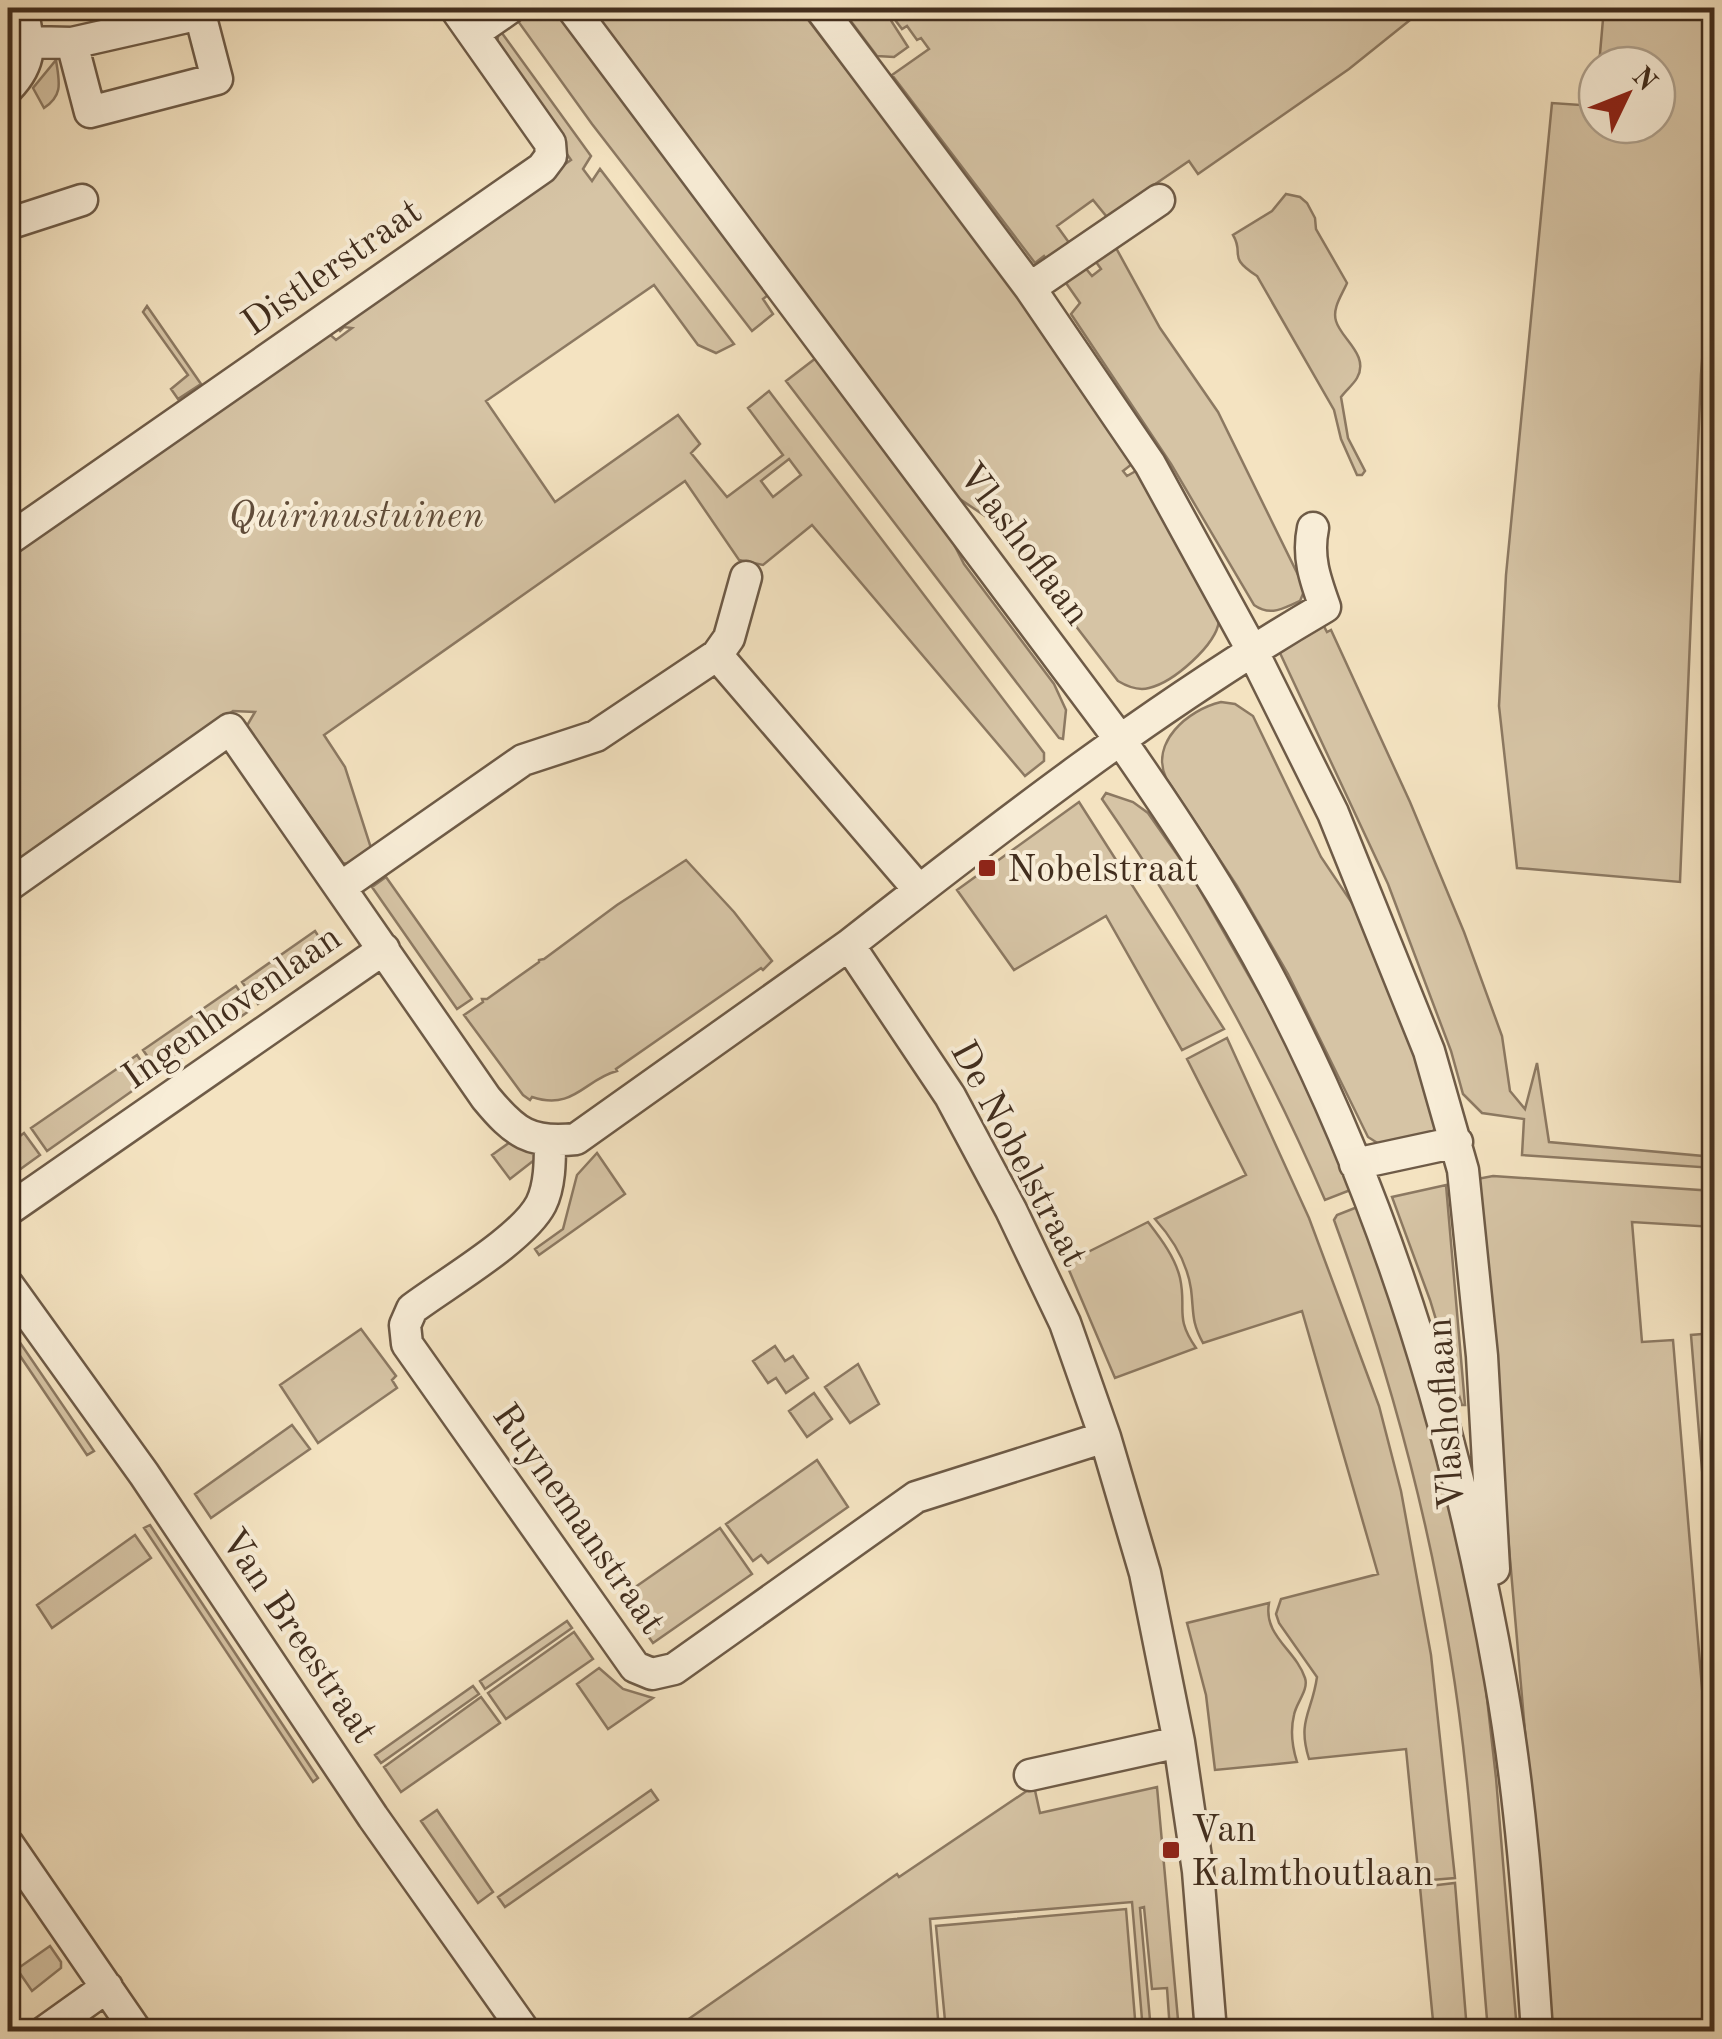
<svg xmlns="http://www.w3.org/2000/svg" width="1722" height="2039" font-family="'Old Standard TT',serif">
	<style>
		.green { fill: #d6c4a5; stroke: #8c7962; stroke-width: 2.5; fill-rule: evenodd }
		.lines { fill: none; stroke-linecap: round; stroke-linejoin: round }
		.minor-casing { stroke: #6e5b47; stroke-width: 35 }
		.minor { stroke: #f8edd7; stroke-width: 30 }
		.poi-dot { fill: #8f2418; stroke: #f8edd7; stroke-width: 4 }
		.labels { text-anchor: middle; stroke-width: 8; stroke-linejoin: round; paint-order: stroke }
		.street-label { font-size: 38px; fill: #422e1e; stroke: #f8edd7 }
		.park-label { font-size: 38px; font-style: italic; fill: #604c39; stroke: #f8edd7 }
		.poi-label { font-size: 38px; fill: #422e1e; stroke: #f8edd7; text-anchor: start }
	</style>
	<rect width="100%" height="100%" fill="#f4e3c1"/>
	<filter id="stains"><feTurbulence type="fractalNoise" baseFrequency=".002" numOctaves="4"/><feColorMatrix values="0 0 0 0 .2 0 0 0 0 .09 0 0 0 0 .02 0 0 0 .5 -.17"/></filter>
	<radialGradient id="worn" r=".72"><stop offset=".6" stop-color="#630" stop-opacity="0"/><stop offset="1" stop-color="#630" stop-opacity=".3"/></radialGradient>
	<path class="green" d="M 561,8 L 773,291 L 763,299 L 773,314 L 752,331 L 592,124 L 515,17 C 527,10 539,5 550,16 Z
		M 585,8 L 799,8 C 913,157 1030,305 1132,464 L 1123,471 L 1127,476 L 1136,471 L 1175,536 L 1219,621 C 1216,645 1174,682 1149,688 C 1138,691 1128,687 1118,681 L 1006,535 L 985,516 L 954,495 Z
		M 841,8 L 883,8 L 908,47 L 894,57 L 877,56 Z
		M 886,8 L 1425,8 L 1349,69 L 1198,174 L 1189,161 L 1107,217 L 1093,200 L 1057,226 L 1070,244 L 1047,260 L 1044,256 L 1035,263 L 892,75 L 929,49 L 921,38 L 917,40 L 907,26 L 902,29 Z
		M 1604,8 L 1714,8 L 1714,208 L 1701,374 L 1680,882 L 1517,868 L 1499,706 L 1506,575 L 1552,103 L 1595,106 L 1597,86 L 1597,125 L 1657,125 L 1657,65 L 1599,65 Z
		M 499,29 L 591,156 L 583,169 L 592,181 L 600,169 L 734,344 L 716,353 L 698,345 L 654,285 L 486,401 L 555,502 L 678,415 L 700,444 L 691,453 L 727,497 L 783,455 L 748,408 L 769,391 L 1044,753 L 1044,761 L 1025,776 L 812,525 L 763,565 L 739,560 L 685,481 L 324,735 L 345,767 L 371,848 L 348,864 L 343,863 L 255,738 L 245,729 L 255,712 L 233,711 L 8,872 L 8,552 L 326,331 L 336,340 L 352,328 L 344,327 L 340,331 L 334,325 L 571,160 L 496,51 ZM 789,459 L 801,475 L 773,497 L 761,481 Z
		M 56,60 C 59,81 64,95 44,108 L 33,88 Z
		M 1286,194 L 1300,197 L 1307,203 L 1315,218 L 1316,229 L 1347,283 C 1342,295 1332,308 1336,321 C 1341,339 1370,355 1357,378 C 1353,385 1346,390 1341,397 L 1348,438 L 1365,471 L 1362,475 L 1357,475 L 1341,439 L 1334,410 L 1257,276 C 1226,256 1245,255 1233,235 L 1272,211 Z
		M 1110,237 L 1160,328 L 1218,412 L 1305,589 L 1300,601 C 1283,608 1271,617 1254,605 L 1171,464 L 1071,314 L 1080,303 L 1059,273 L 1078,259 L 1092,276 L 1101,269 L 1089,252 Z
		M 147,306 L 201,384 L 178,399 L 171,389 L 188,375 L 143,312 Z
		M 816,358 L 926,489 L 964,564 L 1054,684 L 1066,710 L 1063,739 L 1059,738 L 786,381 Z
		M 1319,617 L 1327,632 L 1331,630 L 1410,802 L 1464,932 L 1502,1036 L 1510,1091 L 1525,1109 L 1537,1063 L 1549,1142 L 1714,1157 L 1714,1168 L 1522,1155 L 1524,1119 L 1482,1113 L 1463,1094 L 1451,1051 L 1388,884 L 1280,653 L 1280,647 Z
		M 1221,702 L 1235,704 L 1253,716 L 1321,857 L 1362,918 L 1414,1044 L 1437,1125 L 1431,1134 L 1379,1144 L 1368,1137 L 1288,974 L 1237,886 L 1166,778 C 1150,743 1187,710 1221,702 Z
		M 1106,793 L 1133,802 L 1148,813 L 1190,873 L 1278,1027 L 1353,1189 L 1325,1200 C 1264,1058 1190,926 1102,799 Z
		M 1079,802 L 1224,1029 L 1182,1050 L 1106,916 L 1014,970 L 957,890 Z
		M 686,860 L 734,912 L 772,961 L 763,970 L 761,968 L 616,1069 L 617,1071 C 585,1079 574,1111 532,1097 L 530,1100 L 523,1095 L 464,1015 L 483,1002 L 482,999 L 487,999 L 539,962 L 539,960 L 544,959 L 617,905 Z
		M 386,877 L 472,999 L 457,1009 L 372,887 Z
		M 315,931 L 330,954 L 258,1004 L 242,982 Z
		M 236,986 L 252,1009 L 159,1073 L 143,1050 Z
		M 1227,1038 L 1309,1218 L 1379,1406 L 1401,1491 L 1431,1655 L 1455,1878 L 1419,1881 L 1406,1749 L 1309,1759 C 1297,1720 1312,1713 1317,1677 L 1279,1623 L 1276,1614 L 1281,1599 L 1378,1574 L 1302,1311 L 1203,1343 C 1191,1321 1194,1313 1191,1289 C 1187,1262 1173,1239 1155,1219 L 1246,1175 L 1187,1059 Z
		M 137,1055 L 152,1077 L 47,1151 L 31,1128 Z
		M 24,1133 L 40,1155 L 8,1178 L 8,1145 Z
		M 513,1140 L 542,1154 L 510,1179 L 492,1155 Z
		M 597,1153 L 625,1194 L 539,1255 L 535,1249 L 563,1229 L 577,1175 Z
		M 1493,1176 L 1714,1191 L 1714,1227 L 1632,1222 L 1642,1342 L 1673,1340 L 1714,1832 L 1714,2031 L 1551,2031 L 1477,1179 Z
		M 1446,1185 L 1465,1405 L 1462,1405 L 1430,1300 L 1392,1197 Z
		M 1360,1206 L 1436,1437 L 1483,1663 L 1496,1778 L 1517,2031 L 1488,2031 C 1477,1906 1471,1778 1450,1653 C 1426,1504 1386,1362 1334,1220 L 1337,1215 Z
		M 1148,1222 C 1161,1239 1175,1257 1180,1278 C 1187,1310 1174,1316 1196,1348 L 1115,1378 L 1066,1263 Z
		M 8,1325 L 94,1451 L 87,1455 L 8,1338 Z
		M 361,1329 L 396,1376 L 392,1380 L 397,1388 L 318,1443 L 280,1385 Z
		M 1714,1333 L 1714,1616 L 1691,1335 Z
		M 775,1346 L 785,1361 L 793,1356 L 808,1378 L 786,1393 L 776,1378 L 768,1383 L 753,1361 Z
		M 858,1364 L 879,1404 L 850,1423 L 825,1387 Z
		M 814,1393 L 832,1419 L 807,1437 L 789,1411 Z
		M 292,1425 L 310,1449 L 211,1518 L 195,1494 Z
		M 817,1460 L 848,1507 L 768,1563 L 761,1555 L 753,1561 L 726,1524 Z
		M 150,1525 L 318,1778 L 313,1782 L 144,1528 Z
		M 720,1528 L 752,1574 L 653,1643 L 621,1597 Z
		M 135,1535 L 151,1558 L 52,1628 L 37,1605 Z
		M 1269,1603 C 1263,1636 1296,1650 1305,1678 C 1309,1690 1296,1703 1294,1715 C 1290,1731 1292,1746 1297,1762 L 1215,1770 L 1206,1695 L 1187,1623 Z
		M 567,1621 L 572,1628 L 485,1689 L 480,1681 Z
		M 574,1632 L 593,1659 L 506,1719 L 488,1693 Z
		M 599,1668 L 623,1689 L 653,1698 L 608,1729 L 577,1684 Z
		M 473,1686 L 479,1694 L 381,1763 L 375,1755 Z
		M 481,1697 L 500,1723 L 401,1792 L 384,1767 Z
		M 1034,1786 L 1040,1813 L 1157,1787 L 1179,2031 L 1170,2031 L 1167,1988 L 1152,1989 L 1144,1907 L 1140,1908 L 1151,2031 L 1143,2031 L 1132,1902 L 930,1919 L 939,2031 L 670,2032 L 894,1876 L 897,1874 L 899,1877 Z
		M 651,1790 L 658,1800 L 505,1907 L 498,1897 Z
		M 437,1810 L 493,1892 L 478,1903 L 421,1821 Z
		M 1455,1883 L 1467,2031 L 1434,2031 L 1420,1887 Z
		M 1126,1909 L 1136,2031 L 946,2031 L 936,1926 Z
		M 50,1946 L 61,1962 L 61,1968 L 32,1991 L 17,1969 Z"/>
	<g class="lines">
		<g class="minor-casing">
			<path id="minor" d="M 572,8 L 1121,741 C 1176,820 1228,899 1273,985 C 1386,1200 1458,1439 1500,1678 C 1521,1795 1529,1914 1537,2032
				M 820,8 L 1030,288 L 1150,464 L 1252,650 L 1333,813 L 1429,1051 L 1463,1170 L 1482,1356 L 1494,1569
				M 474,33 L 510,8
				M 29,42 L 72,43 L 200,14 L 217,79 L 90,112 L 72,43
				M 8,88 C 34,61 29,43 22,8
				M 8,224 L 82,200
				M 1030,288 L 1159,200
				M 8,540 L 542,168 L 551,156 L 550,143 L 455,8
				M 717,655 L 729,638 L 746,577
				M 8,886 L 230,729 L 486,1098 C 515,1133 530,1144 576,1139 L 849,945
				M 341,887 L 523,760 L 596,736 L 717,655 L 919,890
				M 550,1142 C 550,1161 550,1186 541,1204 C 523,1239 445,1284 412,1309 L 405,1325 L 407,1344 L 635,1667 L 652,1674 L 674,1669 L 916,1497 L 1105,1437
				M 1355,1164 L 1457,1142
				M 8,1210 L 384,949
				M 8,1285 L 144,1474 L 373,1817 L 525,2032
				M 1030,1775 L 1179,1742
				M 8,1844 L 137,2032
				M 44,2032 L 107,1987
				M 1211,2032 L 1198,1871 L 1179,1742 L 1145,1573 L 1105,1437 L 1065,1323 L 1011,1210 L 950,1096 L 849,945 C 1002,825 1157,705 1325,607 C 1315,579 1307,557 1313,528"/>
		</g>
		<use href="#minor" class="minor"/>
	</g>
	<g class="poi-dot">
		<rect x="977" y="858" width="20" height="20" rx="5"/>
		<rect x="1161" y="1840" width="20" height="20" rx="5"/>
	</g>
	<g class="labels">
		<g class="street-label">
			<text transform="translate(331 266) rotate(-35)" y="13">Distlerstraat</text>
			<text transform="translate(1025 543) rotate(53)" y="13">Vlashoflaan</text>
			<text transform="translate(231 1006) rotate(-35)" y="13">Ingenhovenlaan</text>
			<text transform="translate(1020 1153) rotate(62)" y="13">De Nobelstraat</text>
			<text transform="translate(1444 1414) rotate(-94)" y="13">Vlashoflaan</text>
			<text transform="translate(580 1518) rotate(55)" y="13">Ruynemanstraat</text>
			<text transform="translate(300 1635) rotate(56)" y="13">Van Breestraat</text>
		</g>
		<g class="park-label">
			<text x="356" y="527">Quirinustuinen</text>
		</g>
		<g class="poi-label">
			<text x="1007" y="881">Nobelstraat</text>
			<text x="1191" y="1841">Van<tspan x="1191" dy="44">Kalmthoutlaan</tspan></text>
		</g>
	</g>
	<rect width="1722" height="2039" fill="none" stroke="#f4e3c1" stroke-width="40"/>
	<rect x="10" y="10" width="1702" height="2019" fill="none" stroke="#422e1e" stroke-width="5"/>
	<rect x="20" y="20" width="1682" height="1999" fill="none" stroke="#422e1e" stroke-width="2.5"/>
	<g transform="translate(1627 95) rotate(47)"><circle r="48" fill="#f8edd7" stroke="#afa18d" stroke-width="2.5"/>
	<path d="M0-8L18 38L0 25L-18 38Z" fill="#8f2418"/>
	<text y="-15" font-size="28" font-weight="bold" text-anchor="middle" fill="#422e1e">N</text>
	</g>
	<rect width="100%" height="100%" filter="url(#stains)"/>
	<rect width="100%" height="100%" fill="url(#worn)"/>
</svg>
